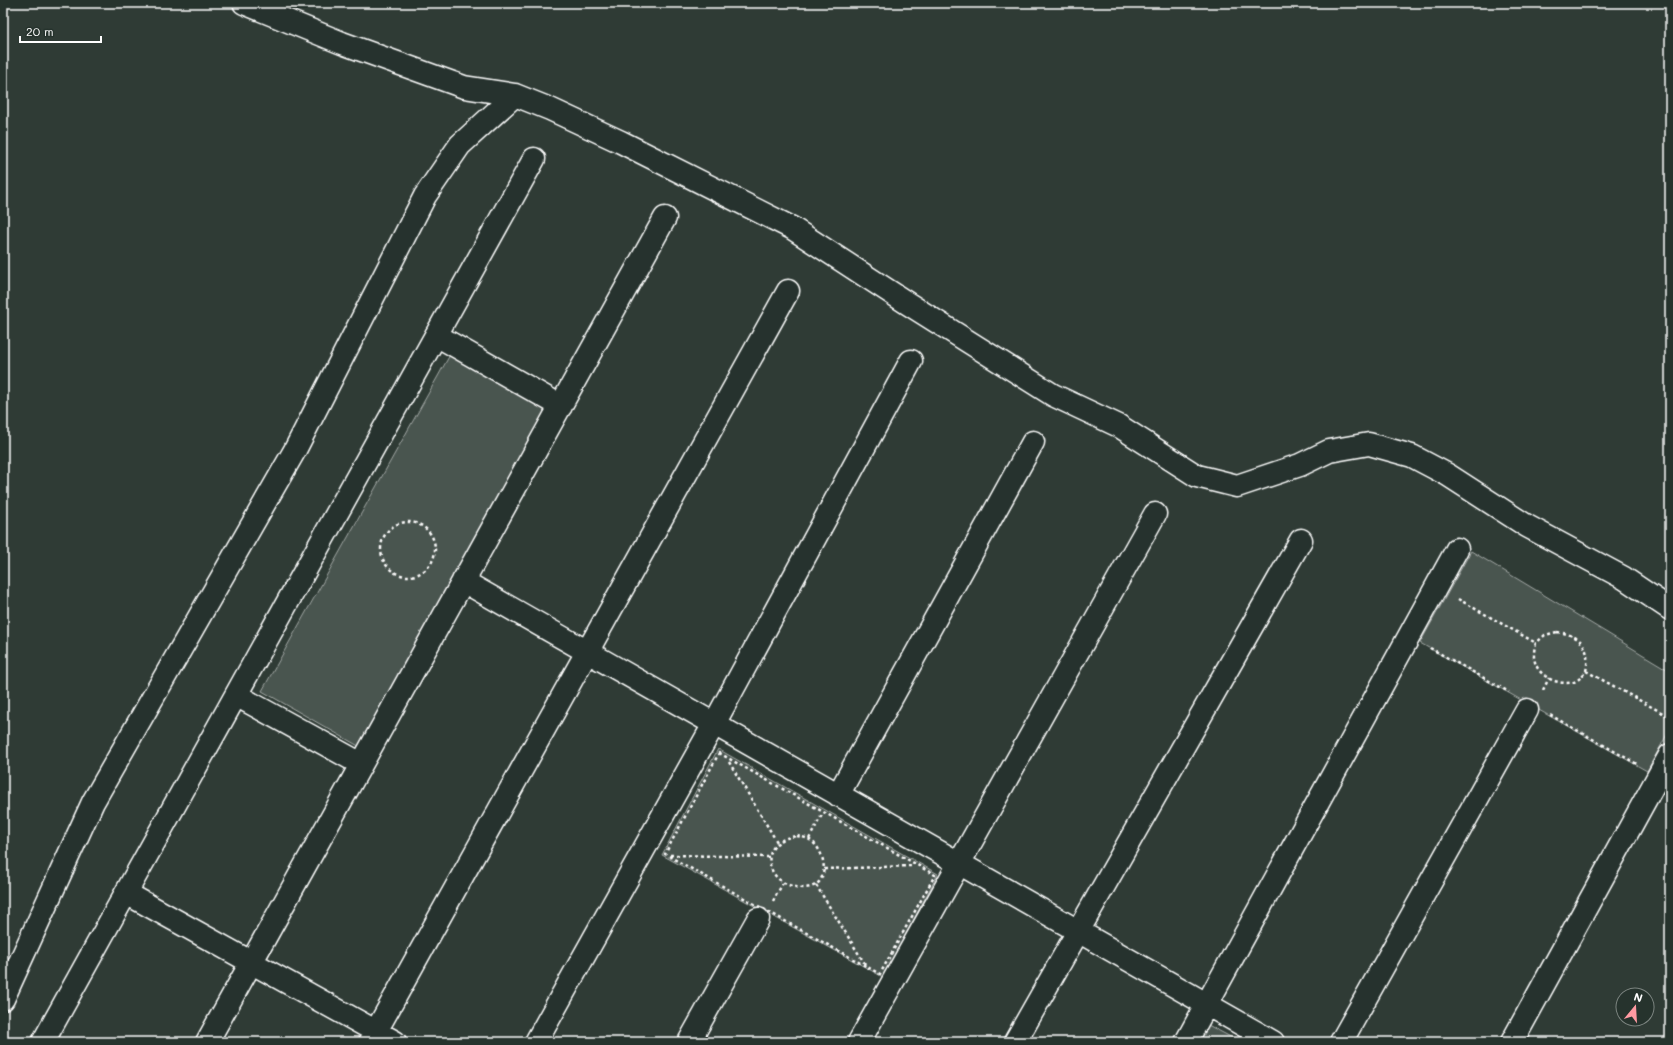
<svg xmlns="http://www.w3.org/2000/svg" width="1673" height="1045" font-family="Mali,sans-serif">
	<style>
		.green { fill: #4a544f; stroke: #a4aaa7 }
		.lines { fill: none; stroke-linecap: round; stroke-linejoin: round }
		.minor-casing { stroke: #fff; stroke-width: 25 }
		.path { stroke: #fff; stroke-width: 2.5; stroke-dasharray: 3 3; stroke-linecap: butt }
		.minor { stroke: #26332d; stroke-width: 22 }
	</style>
	<rect width="100%" height="100%" fill="#2f3b35"/>
	<filter id="ink" filterUnits="userSpaceOnUse"><feTurbulence type="fractalNoise" baseFrequency=".025" numOctaves="2"/><feDisplacementMap in="SourceGraphic" scale="8" xChannelSelector="R" yChannelSelector="G"/><feConvolveMatrix kernelMatrix="1 2 1 2 8 2 1 2 1" color-interpolation-filters="sRGB"/></filter>
	<g filter="url(#ink)">
		<path class="green" d="M 451,353 L 549,409 L 362,748 L 262,691 Z
			M 1471,551 L 1670,671 L 1670,729 L 1647,771 L 1420,643 Z
			M 718,749 L 938,874 L 883,977 L 662,855 Z
			M 1208,1025 L 1240,1042 L 1199,1042 Z"/>
		<g class="lines">
			<g class="minor-casing">
				<path id="minor" d="M 244,3 L 342,43 L 464,87 L 515,95 L 550,109 L 621,142 L 792,228 L 907,303 L 1053,395 L 1119,426 L 1197,476 L 1237,486 L 1300,465 L 1329,451 L 1369,444 L 1412,456 L 1448,475 L 1527,526 L 1624,578 L 1670,609
					M 436,335 L 561,406
					M 463,581 L 1273,1042
					M 236,695 L 361,764
					M 838,795 L 1033,442
					M 126,893 L 395,1042
					M 3,999 L 93,802 L 295,450 L 425,196 L 460,145 L 515,95
					M 43,1042 L 534,159
					M 207,1042 L 665,218
					M 370,1042 L 788,291
					M 536,1042 L 714,724 L 911,361
					M 689,1042 L 758,919
					M 859,1042 L 1155,514
					M 1015,1042 L 1301,540
					M 1186,1042 L 1457,549
					M 1341,1042 L 1527,710
					M 1512,1042 L 1670,755"/>
			</g>
			<path class="path" d="M381 549a27 27 0 1 1 54 0a27 27 0 1 1-54 0Z
				M 1458,599 L 1536,643
				M 1557,632 C 1581,635 1591,647 1586,671 C 1583,675 1579,680 1574,682 C 1559,686 1539,677 1535,662 C 1533,656 1534,649 1536,643 L 1545,635 Z
				M 1430,648 L 1509,692
				M 1586,671 L 1670,717
				M 1543,690 L 1549,678
				M 1550,715 L 1637,764
				M 719,753 L 935,875 L 880,974 L 665,854 Z
				M 729,762 L 777,842
				M 797,836 C 800,837 805,837 808,839 C 822,846 829,870 819,882 C 813,888 804,889 796,887 C 762,881 759,839 797,836 Z
				M 809,839 L 823,813
				M 670,855 L 769,857
				M 824,869 L 911,866
				M 816,885 L 865,964
				M 773,901 L 783,883"/>
			<use href="#minor" class="minor"/>
		</g>
	</g>
	<rect width="1673" height="1045" fill="none" stroke="#26332d" stroke-width="16"/>
	<rect x="8" y="8" width="1657" height="1029" fill="none" stroke="#fff" stroke-width="1.5" filter="url(#ink)"/>
	<g transform="translate(1635 1007) rotate(18)"><circle r="19" fill="#26332d" stroke="#7d8581"/>
	<path d="M0-3L7 15L0 10L-7 15Z" fill="#ff9aa2"/>
	<text y="-6" font-size="11" font-weight="bold" text-anchor="middle" fill="#ffffff">N</text>
	</g>
	<path d="M20 36v6h81v-6" fill="none" stroke="#ffffff" stroke-width="2"/>
	<text x="26" y="36" font-size="12" fill="#ffffff" stroke="#26332d" stroke-width="3" paint-order="stroke">20 m</text>
</svg>
